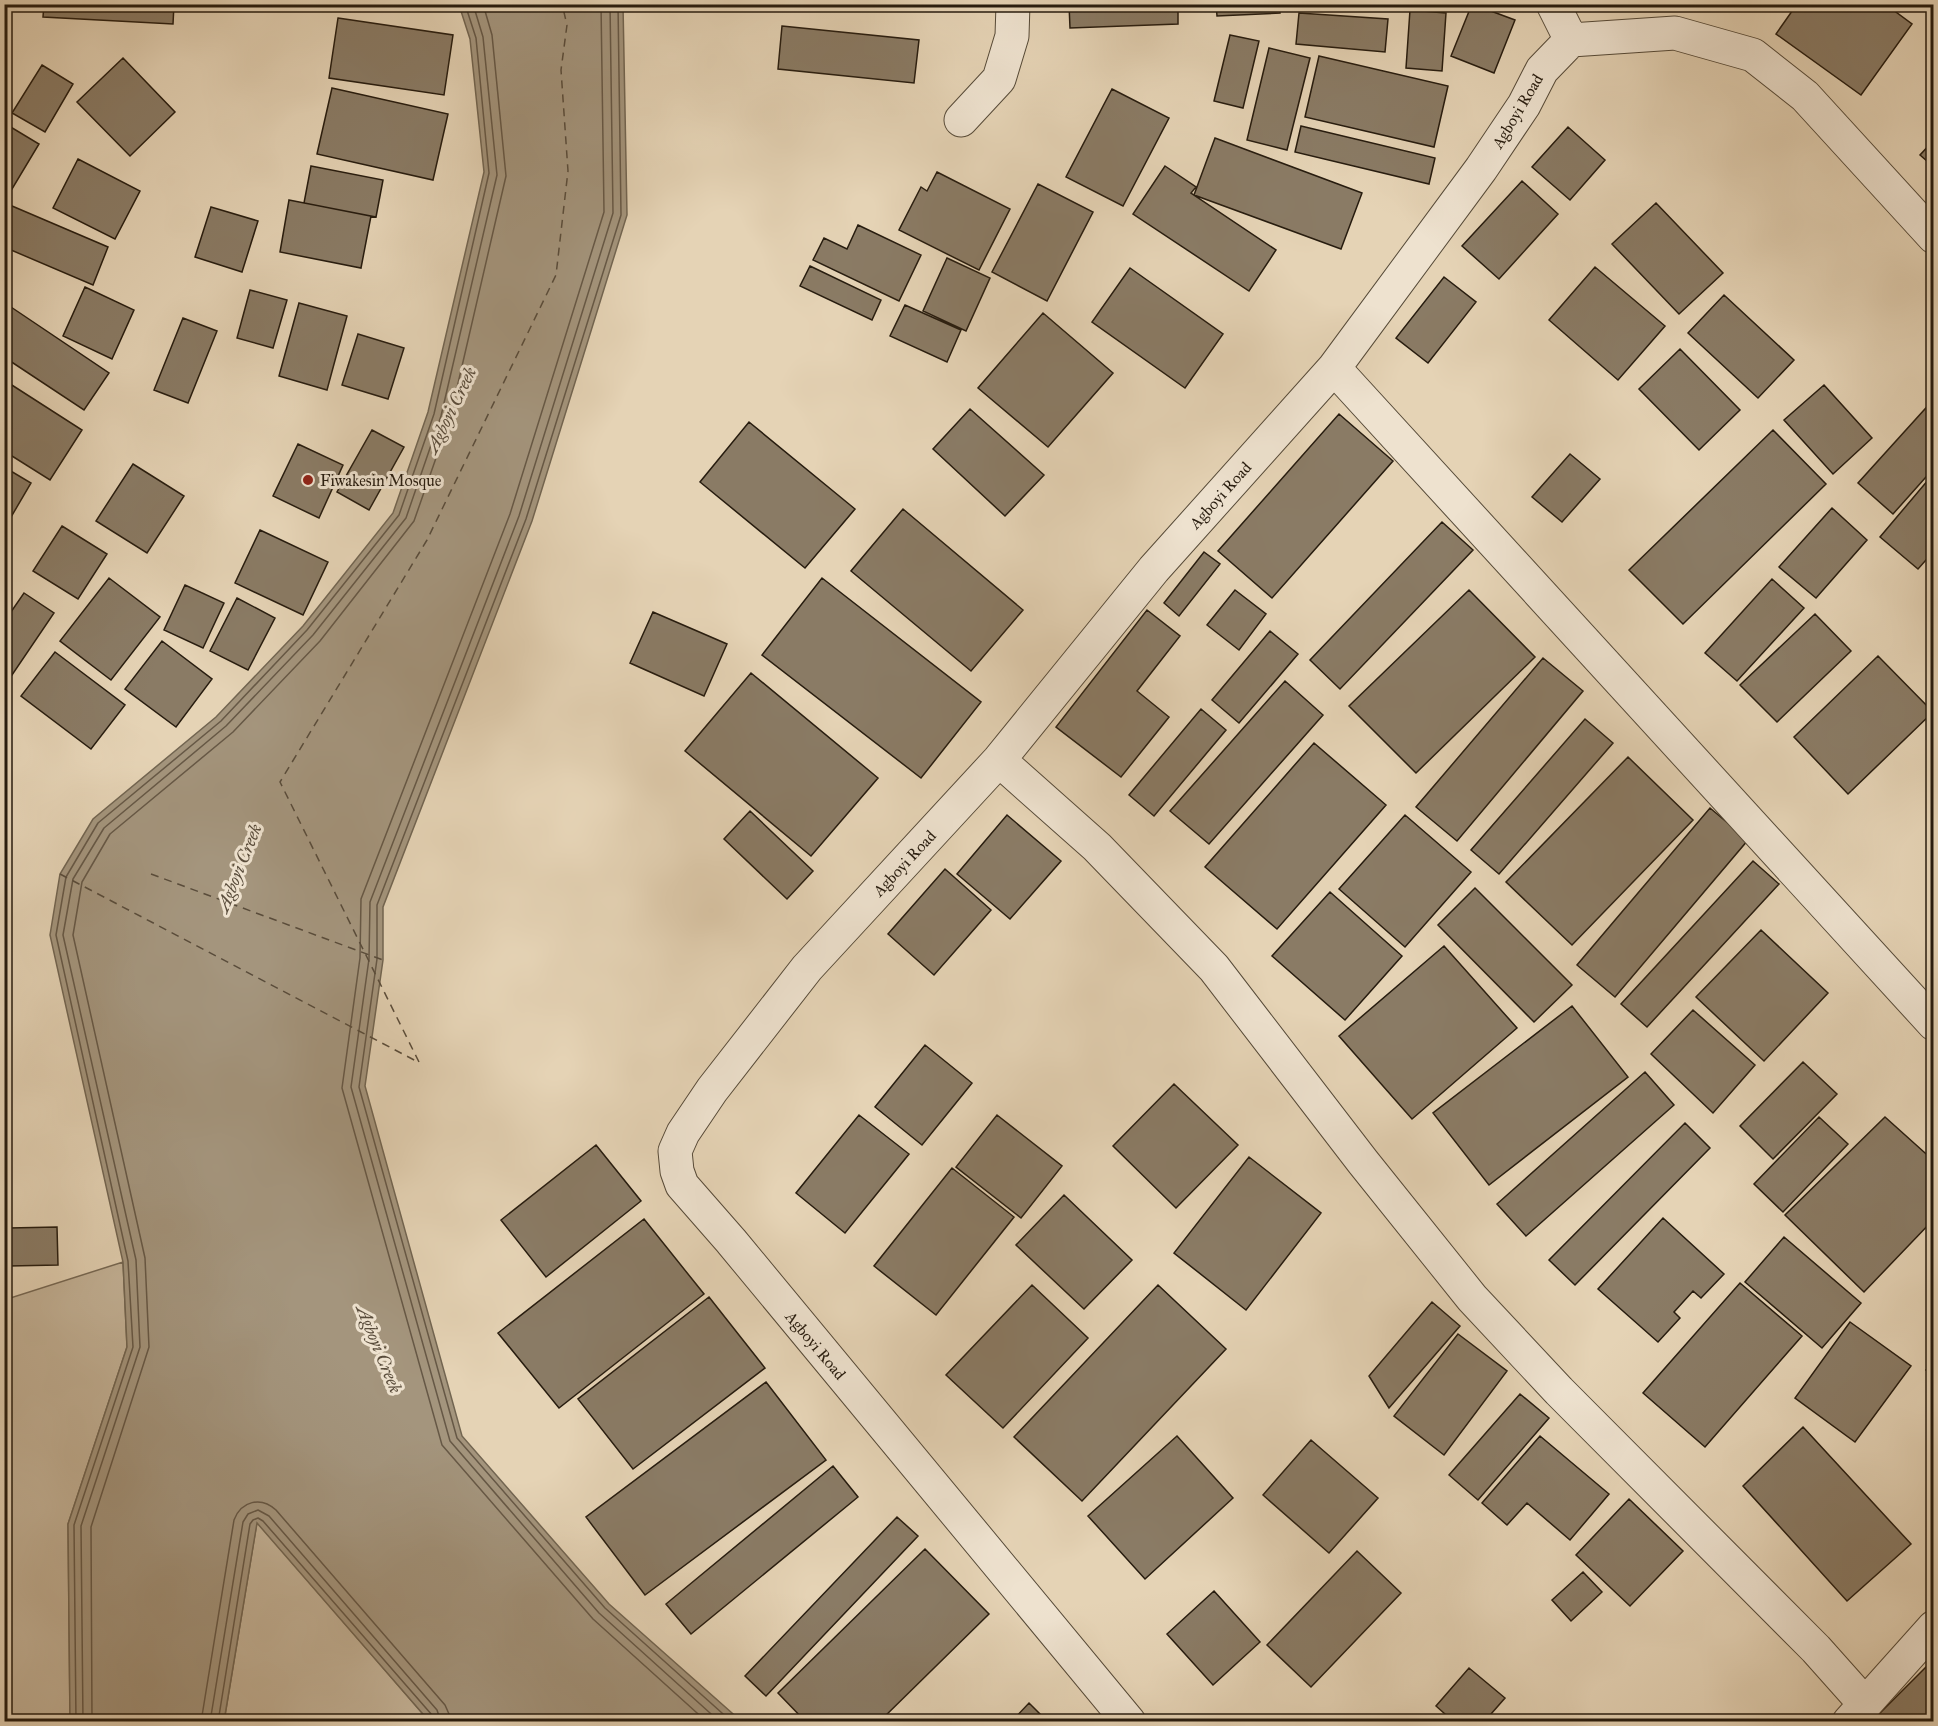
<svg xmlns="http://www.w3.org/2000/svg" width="1938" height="1726" font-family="'IM FELL Great Primer',serif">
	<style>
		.green { fill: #c5b499; stroke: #766854; stroke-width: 1.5 }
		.water { fill: #a4957d; stroke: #726551; stroke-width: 1.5 }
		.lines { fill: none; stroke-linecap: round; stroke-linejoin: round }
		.shore { stroke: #665846; stroke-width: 1.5 }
		.ferry { stroke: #594c3b; stroke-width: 1.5; stroke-dasharray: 8 6; stroke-linecap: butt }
		.building { fill: #8a7b65; stroke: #271c0f; stroke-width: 1.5 }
		.minor-casing { stroke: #564a38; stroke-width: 35 }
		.minor { stroke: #eee2cf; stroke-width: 33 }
		.poi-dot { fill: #8f2418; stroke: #eee2cf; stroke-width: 2 }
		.labels { text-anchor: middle; stroke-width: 6; stroke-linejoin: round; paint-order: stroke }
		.street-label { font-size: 16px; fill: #271c0f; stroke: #eee2cf }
		.poi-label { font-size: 16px; fill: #271c0f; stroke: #eee2cf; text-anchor: start }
		.water-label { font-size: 18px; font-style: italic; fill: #594c3b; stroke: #eee2cf }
	</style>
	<rect width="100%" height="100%" fill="#e5d3b5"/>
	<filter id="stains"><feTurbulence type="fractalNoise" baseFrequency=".00333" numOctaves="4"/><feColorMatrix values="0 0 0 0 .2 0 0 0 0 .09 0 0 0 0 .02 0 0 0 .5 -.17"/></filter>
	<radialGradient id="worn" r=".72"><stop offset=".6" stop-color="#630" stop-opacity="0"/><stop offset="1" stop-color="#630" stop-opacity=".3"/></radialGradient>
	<path class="green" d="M 123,1262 L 127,1347 L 68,1524 L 70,1721 L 5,1721 L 4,1300 Z
		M 257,1522 L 429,1721 L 224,1722 Z"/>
	<path class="water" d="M 459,5 L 623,5 L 627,215 L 532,521 L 383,907 L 383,960 L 365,1086 L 462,1436 L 609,1604 L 741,1721 L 429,1721 L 257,1523 L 224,1721 L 70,1721 L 68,1524 L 127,1347 L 123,1262 L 50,935 L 60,874 L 93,819 L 216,717 L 303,626 L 393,513 L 428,412 L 484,172 L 470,39 Z"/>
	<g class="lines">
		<path class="shore" d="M 601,4 L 604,212 L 510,514 L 361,899 L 360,958 L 342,1088 L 442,1445 L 593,1619 L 707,1722
			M 610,4 L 613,213 L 519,516 L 370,902 L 369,959 L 351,1087 L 450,1441 L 599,1613 L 720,1722
			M 618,4 L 621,215 L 526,519 L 377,905 L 377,959 L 359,1087 L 457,1438 L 605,1608 L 732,1722
			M 76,1722 L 74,1525 L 133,1347 L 128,1261 L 56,935 L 66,877 L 98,823 L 221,721 L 307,630 L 399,515 L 434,414 L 489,173 L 476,38 L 465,4
			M 83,1722 L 81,1526 L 140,1347 L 136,1260 L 63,935 L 73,879 L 104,828 L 226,726 L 313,635 L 406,518 L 441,416 L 497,175 L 483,37 L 473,4
			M 92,1722 L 91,1527 L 149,1347 L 145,1258 L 73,935 L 82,882 L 110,834 L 233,732 L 320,641 L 414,521 L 450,418 L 506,176 L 492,35 L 483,4
			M 201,1722 L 234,1520 C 241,1501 261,1496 276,1510 L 445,1705 L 449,1714 L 450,1722
			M 210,1722 L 243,1522 L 248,1514 L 258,1510 L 269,1516 L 437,1710 L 441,1722
			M 218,1722 L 250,1524 L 253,1520 L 258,1518 L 263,1521 L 432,1715 L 433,1722"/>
		<path class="ferry" d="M 60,874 L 418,1062
			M 151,874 L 383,960
			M 419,1062 L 280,782 L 427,540 L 556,275 L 568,171 L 561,70 L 567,25 L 562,4"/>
	</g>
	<path class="building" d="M 44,4 L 174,4 L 173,24 L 43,17 Z
		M 883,4 L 958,4 L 883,10 Z
		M 1069,4 L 1178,4 L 1178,24 L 1070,28 Z
		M 1216,4 L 1279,4 L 1280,13 L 1217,16 Z
		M 1472,4 L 1515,20 L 1494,73 L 1451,56 Z
		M 1797,4 L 1885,4 L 1912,24 L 1861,95 L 1776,34 Z
		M 1410,10 L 1446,13 L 1442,71 L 1406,68 Z
		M 1299,13 L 1388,19 L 1385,52 L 1296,44 Z
		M 338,18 L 453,35 L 444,95 L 329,78 Z
		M 782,26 L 919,40 L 914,83 L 778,69 Z
		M 1230,35 L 1259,41 L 1243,108 L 1214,101 Z
		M 1269,48 L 1310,58 L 1287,150 L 1247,140 Z
		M 1319,56 L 1448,86 L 1434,147 L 1305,117 Z
		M 123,58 L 175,112 L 130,156 L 77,102 Z
		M 42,65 L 73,84 L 45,132 L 12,113 Z
		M 332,88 L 448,114 L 433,180 L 317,154 Z
		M 1112,89 L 1169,118 L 1123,206 L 1066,177 Z
		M 4,123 L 39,144 L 12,189 L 4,185 Z
		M 1301,126 L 1435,158 L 1429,184 L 1295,152 Z
		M 1568,127 L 1605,160 L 1570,200 L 1532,167 Z
		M 1215,138 L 1362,193 L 1341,249 L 1194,195 Z
		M 1934,140 L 1934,167 L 1920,155 Z
		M 78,159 L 140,191 L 115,239 L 53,208 Z
		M 311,166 L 383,180 L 376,217 L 304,203 Z
		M 1165,166 L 1196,187 L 1191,193 L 1276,250 L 1249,291 L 1133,214 Z
		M 937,172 L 1010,209 L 979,270 L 899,230 L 921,187 L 927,191 Z
		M 1522,181 L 1558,214 L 1499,279 L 1462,246 Z
		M 1038,184 L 1093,212 L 1047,301 L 992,272 Z
		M 289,200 L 371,216 L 361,268 L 280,252 Z
		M 5,203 L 108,247 L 93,285 L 4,247 Z
		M 1656,203 L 1723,273 L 1679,314 L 1612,244 Z
		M 211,207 L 258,221 L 242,272 L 195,257 Z
		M 858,225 L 921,255 L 899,301 L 813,260 L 824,238 L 847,249 Z
		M 947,258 L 990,278 L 966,331 L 923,311 Z
		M 810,266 L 881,300 L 872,320 L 800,286 Z
		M 1595,267 L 1665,326 L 1618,380 L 1549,320 Z
		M 1130,268 L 1223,334 L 1185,388 L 1092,322 Z
		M 1444,277 L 1476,302 L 1428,363 L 1396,338 Z
		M 85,287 L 134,310 L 112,359 L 63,336 Z
		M 250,290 L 287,300 L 273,348 L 237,338 Z
		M 1724,295 L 1794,360 L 1758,398 L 1688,333 Z
		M 5,303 L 109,373 L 84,410 L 4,357 Z
		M 299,303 L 347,316 L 327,390 L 279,376 Z
		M 905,305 L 961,330 L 947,362 L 890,336 Z
		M 1043,313 L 1113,373 L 1048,447 L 978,388 Z
		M 183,318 L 217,331 L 188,403 L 154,390 Z
		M 358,334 L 404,348 L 388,399 L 342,385 Z
		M 1680,349 L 1740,410 L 1699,450 L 1639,389 Z
		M 4,380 L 82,430 L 50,480 L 4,451 Z
		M 1824,385 L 1872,438 L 1833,474 L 1784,420 Z
		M 1934,399 L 1934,468 L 1893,514 L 1858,483 Z
		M 970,409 L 1044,475 L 1005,516 L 933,449 Z
		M 1339,414 L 1393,461 L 1272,598 L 1218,551 Z
		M 749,422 L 855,509 L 805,568 L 700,482 Z
		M 372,430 L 404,447 L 369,510 L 337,492 Z
		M 1773,430 L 1826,484 L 1683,624 L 1629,570 Z
		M 298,444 L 343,465 L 319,518 L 273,496 Z
		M 1570,454 L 1600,479 L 1562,522 L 1532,497 Z
		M 133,464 L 184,496 L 147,553 L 96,521 Z
		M 4,467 L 31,483 L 4,529 Z
		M 1934,473 L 1934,551 L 1918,569 L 1880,537 Z
		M 1832,508 L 1867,540 L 1816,598 L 1779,567 Z
		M 903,509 L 1023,610 L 971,671 L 851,571 Z
		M 1442,522 L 1473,550 L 1340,689 L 1310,660 Z
		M 62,526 L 107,554 L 78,599 L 33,571 Z
		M 260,530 L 328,562 L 303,615 L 235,583 Z
		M 1204,552 L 1220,564 L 1179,616 L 1164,603 Z
		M 109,578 L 160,617 L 111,680 L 60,641 Z
		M 822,578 L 981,702 L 921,778 L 762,655 Z
		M 1772,579 L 1804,608 L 1737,681 L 1705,653 Z
		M 185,585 L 224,603 L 203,648 L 164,630 Z
		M 1235,590 L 1266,614 L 1239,650 L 1207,625 Z
		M 1469,590 L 1535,657 L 1416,773 L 1349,706 Z
		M 24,593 L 54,613 L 12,675 L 4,670 L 4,622 Z
		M 237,598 L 275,618 L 248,670 L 210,651 Z
		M 1147,610 L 1180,636 L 1137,691 L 1169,717 L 1121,777 L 1056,727 Z
		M 653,612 L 727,644 L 704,696 L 630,663 Z
		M 1815,614 L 1851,651 L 1777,722 L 1740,685 Z
		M 1270,631 L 1298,654 L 1239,723 L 1212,700 Z
		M 162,641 L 212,679 L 176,727 L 125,689 Z
		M 55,652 L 125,705 L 91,749 L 21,696 Z
		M 1878,656 L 1933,712 L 1848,794 L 1794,737 Z
		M 1543,658 L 1583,691 L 1457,841 L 1416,807 Z
		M 751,673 L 878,778 L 811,856 L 685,751 Z
		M 1285,681 L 1323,715 L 1209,844 L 1170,811 Z
		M 1201,709 L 1226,730 L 1154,816 L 1129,795 Z
		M 1585,719 L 1613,743 L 1499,874 L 1471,850 Z
		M 1314,743 L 1386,805 L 1277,929 L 1205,867 Z
		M 1628,757 L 1693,820 L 1572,945 L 1506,882 Z
		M 1710,808 L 1748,840 L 1615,997 L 1577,965 Z
		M 750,811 L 813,871 L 787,899 L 724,839 Z
		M 1007,815 L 1061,861 L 1010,919 L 957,874 Z
		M 1405,815 L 1471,872 L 1405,947 L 1339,889 Z
		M 1753,861 L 1779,884 L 1647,1027 L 1621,1004 Z
		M 945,869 L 991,910 L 934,975 L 888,934 Z
		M 1475,888 L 1572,985 L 1534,1022 L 1438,925 Z
		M 1330,892 L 1402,956 L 1345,1020 L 1272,956 Z
		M 1761,930 L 1828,993 L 1764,1061 L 1696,997 Z
		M 1444,946 L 1517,1028 L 1412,1119 L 1339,1036 Z
		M 1572,1006 L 1628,1077 L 1489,1185 L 1433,1113 Z
		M 1693,1010 L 1755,1065 L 1713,1113 L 1651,1054 Z
		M 925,1045 L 972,1083 L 922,1145 L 875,1107 Z
		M 1803,1062 L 1837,1094 L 1773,1159 L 1740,1126 Z
		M 1645,1072 L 1674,1105 L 1526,1236 L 1497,1204 Z
		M 1174,1084 L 1238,1145 L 1176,1208 L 1113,1146 Z
		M 859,1115 L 909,1154 L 845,1233 L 796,1193 Z
		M 997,1115 L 1062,1166 L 1021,1218 L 956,1167 Z
		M 1819,1117 L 1848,1144 L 1783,1212 L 1754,1184 Z
		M 1885,1117 L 1934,1161 L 1934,1219 L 1864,1292 L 1785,1215 Z
		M 1685,1123 L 1710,1148 L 1575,1285 L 1549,1260 Z
		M 596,1145 L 641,1201 L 546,1277 L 501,1220 Z
		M 1249,1157 L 1321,1213 L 1246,1310 L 1174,1253 Z
		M 952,1168 L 1014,1217 L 936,1315 L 874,1266 Z
		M 1064,1195 L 1132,1260 L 1084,1309 L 1016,1245 Z
		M 1663,1218 L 1724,1274 L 1701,1298 L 1693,1291 L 1674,1312 L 1680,1318 L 1658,1342 L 1598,1289 Z
		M 644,1219 L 704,1294 L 559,1408 L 498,1333 Z
		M 57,1227 L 58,1265 L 9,1266 L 9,1228 Z
		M 1784,1237 L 1861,1303 L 1822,1348 L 1745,1282 Z
		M 1740,1283 L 1802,1336 L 1705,1447 L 1643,1393 Z
		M 1032,1285 L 1088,1338 L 1003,1428 L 946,1375 Z
		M 1158,1285 L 1226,1349 L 1082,1501 L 1014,1437 Z
		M 709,1297 L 765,1368 L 633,1469 L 578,1399 Z
		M 1432,1302 L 1460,1326 L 1389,1408 L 1369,1376 Z
		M 1850,1322 L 1911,1366 L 1855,1442 L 1795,1398 Z
		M 1458,1334 L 1507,1371 L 1444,1455 L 1394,1416 Z
		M 1934,1362 L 1934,1378 L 1926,1370 Z
		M 766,1382 L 826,1460 L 645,1595 L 586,1517 Z
		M 1520,1394 L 1549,1418 L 1478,1500 L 1449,1475 Z
		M 1803,1427 L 1911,1544 L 1847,1601 L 1743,1486 Z
		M 1177,1436 L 1233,1498 L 1145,1579 L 1088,1516 Z
		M 1540,1436 L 1609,1494 L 1570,1540 L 1527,1503 L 1507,1525 L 1482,1503 Z
		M 1311,1440 L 1378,1498 L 1329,1553 L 1263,1495 Z
		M 833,1466 L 858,1497 L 691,1634 L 666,1604 Z
		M 1629,1499 L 1683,1551 L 1630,1606 L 1576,1555 Z
		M 897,1517 L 918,1536 L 766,1696 L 745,1676 Z
		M 925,1549 L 989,1614 L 879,1722 L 806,1722 L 778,1693 Z
		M 1357,1551 L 1401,1593 L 1311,1687 L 1267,1645 Z
		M 1583,1572 L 1602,1592 L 1571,1621 L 1552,1600 Z
		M 1214,1591 L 1260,1642 L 1213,1685 L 1167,1634 Z
		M 1934,1659 L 1934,1722 L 1884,1722 L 1878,1715 Z
		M 1469,1668 L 1505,1698 L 1484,1722 L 1454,1722 L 1436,1706 Z
		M 1029,1703 L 1048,1722 L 1011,1722 Z"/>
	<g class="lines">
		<g class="minor-casing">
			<path id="minor" d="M 1571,40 L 1675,33 L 1753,55 L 1805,96 L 1934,237
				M 961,120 L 999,79 L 1012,36 L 1013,4
				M 1334,368 L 1934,1024
				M 999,760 L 1097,847 L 1214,968 L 1363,1162 L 1472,1298 L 1559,1391 L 1816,1649 L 1865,1704
				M 1129,1722 L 731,1241 L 682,1185 L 677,1171 L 675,1151 L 683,1133 L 712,1090 L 807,968 L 999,760 L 1154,569 L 1334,368 L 1481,169 L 1524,105 L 1542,70 L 1571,40 L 1553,4
				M 1849,1722 L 1934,1627"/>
		</g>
		<use href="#minor" class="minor"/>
	</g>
	<circle class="poi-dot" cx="308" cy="480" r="6"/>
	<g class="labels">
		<g class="street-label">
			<text transform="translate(1517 111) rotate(-59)" y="6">Agboyi Road</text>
			<text transform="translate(1220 495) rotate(-48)" y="6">Agboyi Road</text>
			<text transform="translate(904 863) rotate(-47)" y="6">Agboyi Road</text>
			<text transform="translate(816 1345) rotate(50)" y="6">Agboyi Road</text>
		</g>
		<g class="poi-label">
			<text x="320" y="486">Fiwakesin Mosque</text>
		</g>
		<g class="water-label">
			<text transform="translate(451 410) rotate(-64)" y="6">Agboyi Creek</text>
			<text transform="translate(239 868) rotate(-68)" y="6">Agboyi Creek</text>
			<text transform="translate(379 1349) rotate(68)" y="6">Agboyi Creek</text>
		</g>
	</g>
	<rect width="1938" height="1726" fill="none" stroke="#e5d3b5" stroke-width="24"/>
	<rect x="6" y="6" width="1926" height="1714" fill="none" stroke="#271c0f" stroke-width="3"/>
	<rect x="12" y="12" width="1914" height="1702" fill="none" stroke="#271c0f" stroke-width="1.5"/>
	<rect width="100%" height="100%" filter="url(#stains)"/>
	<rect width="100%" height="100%" fill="url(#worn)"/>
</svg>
